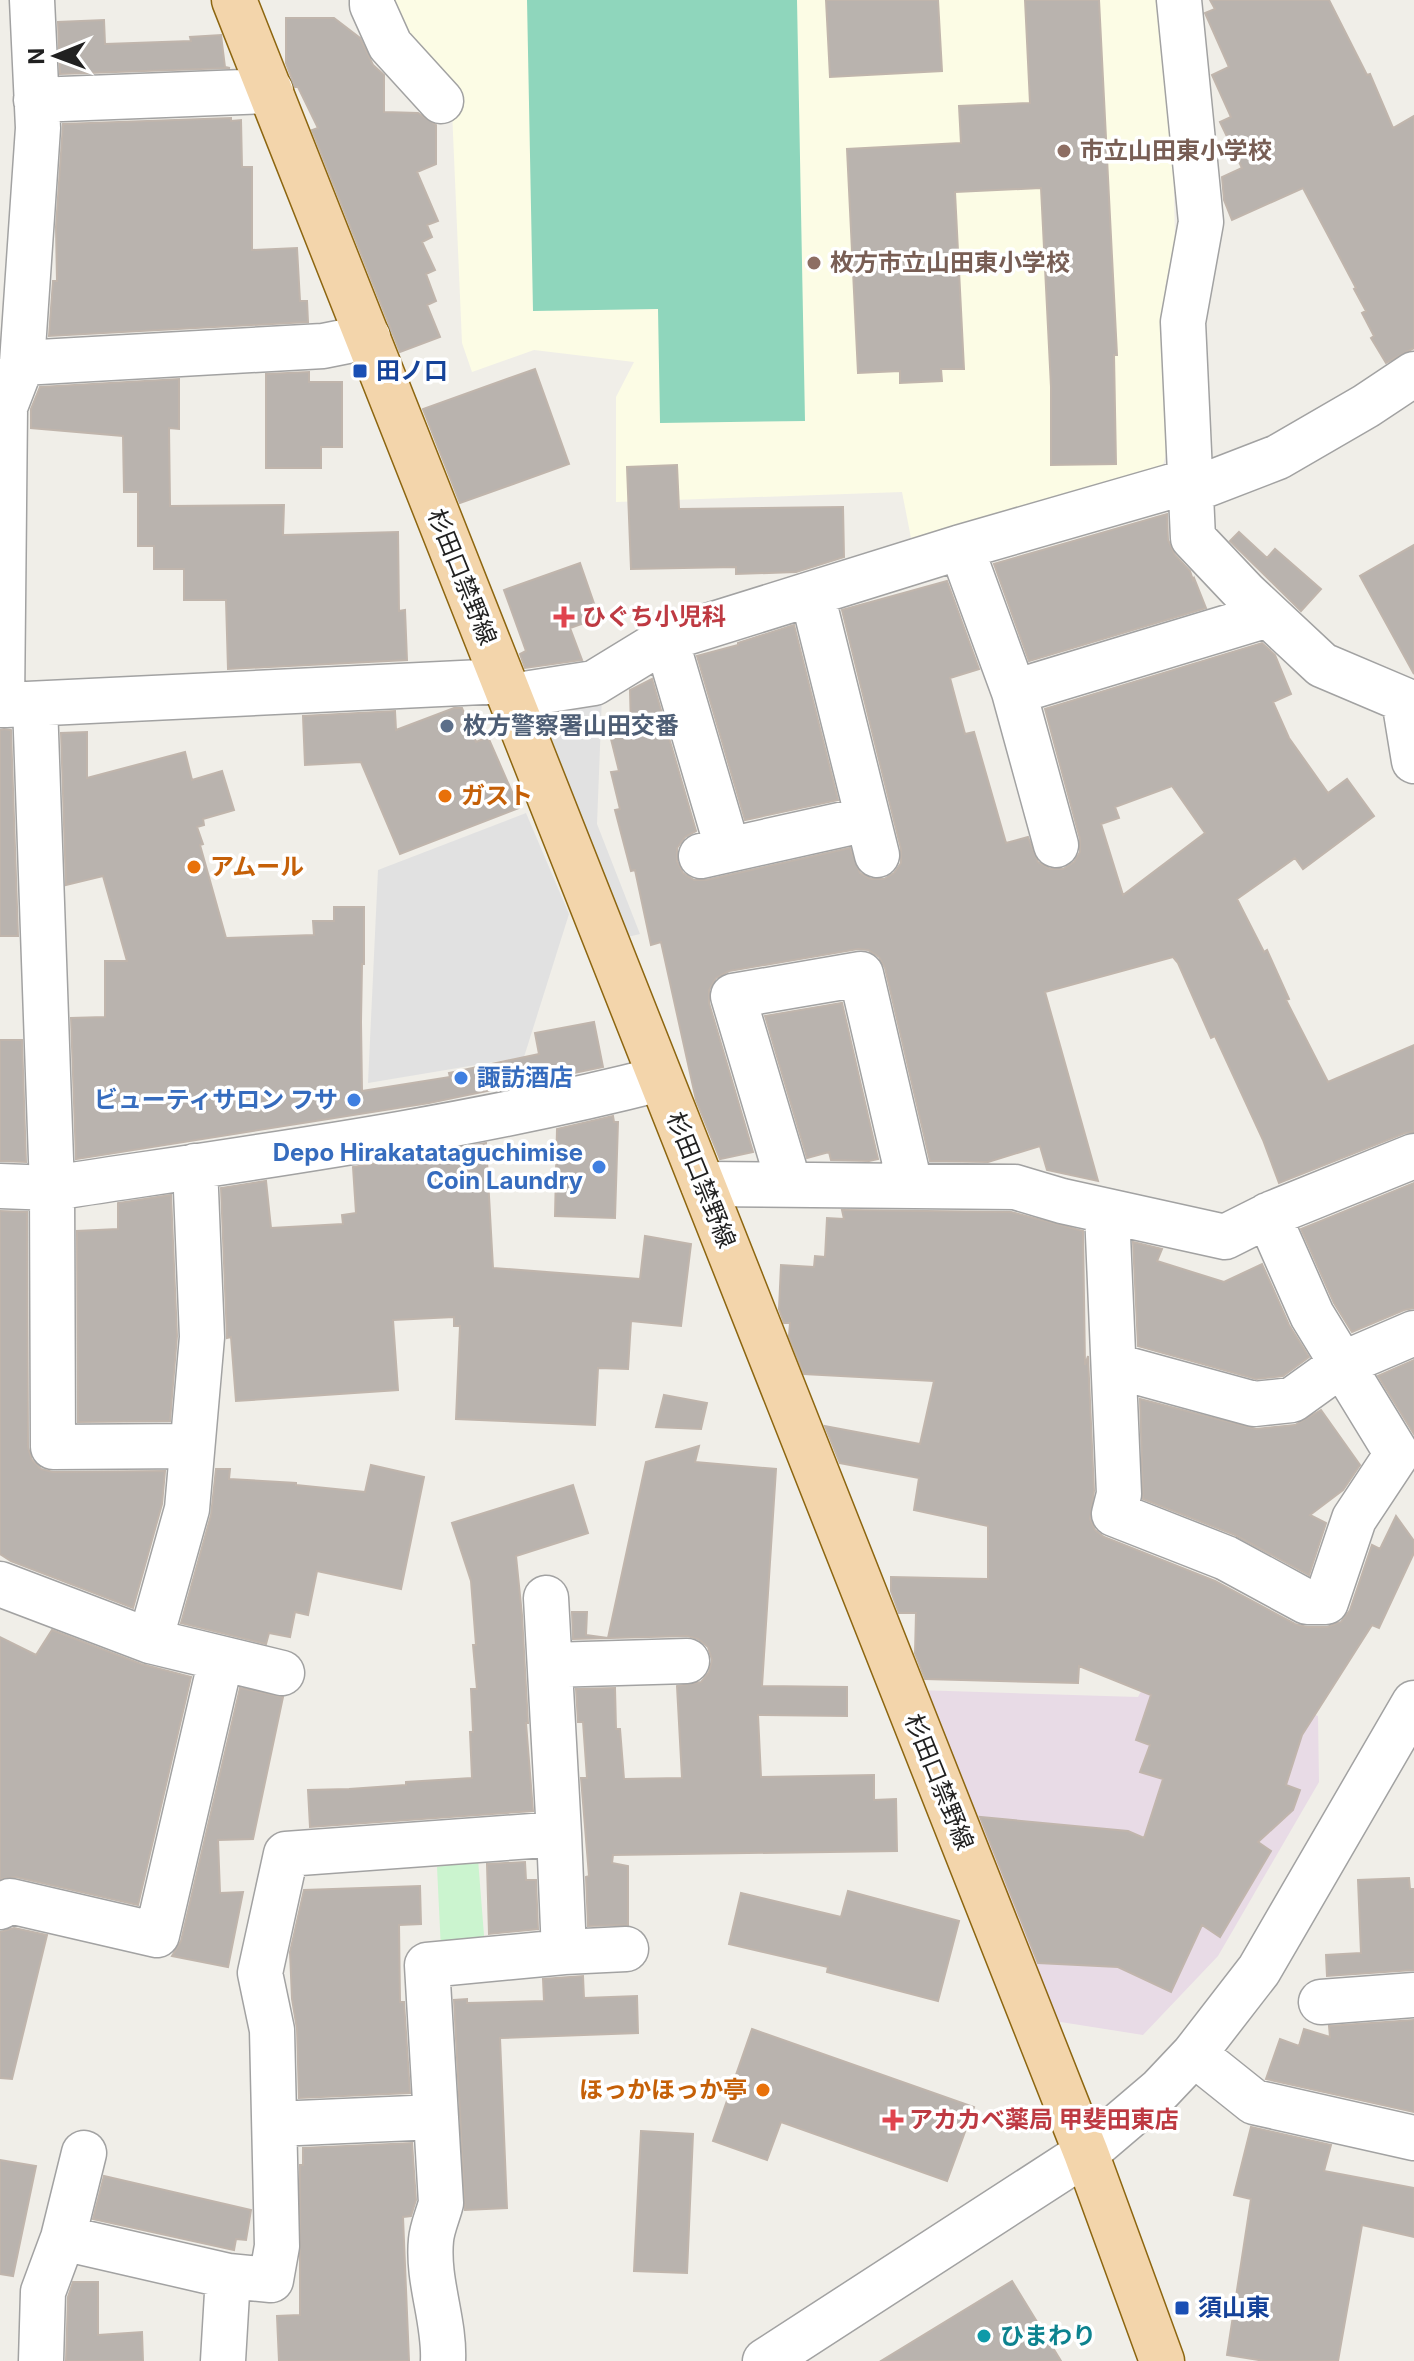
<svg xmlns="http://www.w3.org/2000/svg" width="1414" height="2361" font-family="Inter,'Noto Sans JP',sans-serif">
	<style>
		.industrial { fill: #e8dbe6 }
		.education { fill: #fcfce5 }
		.park { fill: #cbf4cf }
		.pitch { fill: #8fd6bc }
		.parking { fill: #e1e1e1 }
		.building { fill: #b9b3ae; stroke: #c0b5ac; stroke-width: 2; fill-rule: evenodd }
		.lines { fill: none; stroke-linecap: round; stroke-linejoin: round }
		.minor-casing { stroke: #a2a2a2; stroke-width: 47 }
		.major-casing { stroke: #8d6610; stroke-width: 47 }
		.minor { stroke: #fff; stroke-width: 44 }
		.major { stroke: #f3d5ab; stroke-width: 44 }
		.education-dot { fill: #8d6e63; stroke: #fff; stroke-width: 3 }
		.transit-dot { fill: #1a4fb4; stroke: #fff; stroke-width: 3 }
		.health-dot { fill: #e0444e; stroke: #fff; stroke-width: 3 }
		.service-dot { fill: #5c6f8a; stroke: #fff; stroke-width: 3 }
		.food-dot { fill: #e8710a; stroke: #fff; stroke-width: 3 }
		.shop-dot { fill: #3f7fe0; stroke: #fff; stroke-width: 3 }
		.culture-dot { fill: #0f9aa8; stroke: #fff; stroke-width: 3 }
		.labels { text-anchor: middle; stroke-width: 7; stroke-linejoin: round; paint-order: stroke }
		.education-label { font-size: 24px; font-weight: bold; fill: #785e54; stroke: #fff; text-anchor: start }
		.transit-label { font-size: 24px; font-weight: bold; fill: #164399; stroke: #fff; text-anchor: start }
		.street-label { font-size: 24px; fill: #212121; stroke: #fff }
		.health-label { font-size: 24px; font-weight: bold; fill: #be3a42; stroke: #fff; text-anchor: start }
		.service-label { font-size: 24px; font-weight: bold; fill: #4e5e75; stroke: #fff; text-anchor: start }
		.food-label { font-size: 24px; font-weight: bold; fill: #c56008; stroke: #fff; text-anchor: start }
		.shop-label { font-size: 24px; font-weight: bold; fill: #366cbe; stroke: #fff; text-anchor: end }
		.culture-label { font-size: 24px; font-weight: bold; fill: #0d838f; stroke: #fff; text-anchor: start }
	</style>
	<rect width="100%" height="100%" fill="#f0eee8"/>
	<path class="industrial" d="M 1162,1652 L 1318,1716 L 1319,1782 L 1218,1956 L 1143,2035 L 1048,2020 L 917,1690 L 1138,1697 Z"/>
	<path class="education" d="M 386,0 L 1160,0 L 1170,19 L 1175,240 L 1165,287 L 1169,442 L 1162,469 L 912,543 L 902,492 L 616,502 L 616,397 L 634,362 L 534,350 L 472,372 L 462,343 L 451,87 L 407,43 Z"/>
	<path class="park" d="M 478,1859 L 485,1948 L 441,1950 L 437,1867 Z"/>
	<path class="pitch" d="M 527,0 L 797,0 L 805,421 L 660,423 L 658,309 L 533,311 Z"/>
	<path class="parking" d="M 602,696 L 597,824 L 640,934 L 611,941 L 526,714 Z
		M 526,813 L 569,914 L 524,1057 L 368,1083 L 378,870 Z"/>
	<path class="building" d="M 826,0 L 938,0 L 942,71 L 830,77 Z
		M 1025,0 L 1099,0 L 1117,355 L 1114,355 L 1116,464 L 1051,465 L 1051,387 L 1041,188 L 955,192 L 964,369 L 941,369 L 942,381 L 900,383 L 900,371 L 858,373 L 847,149 L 961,143 L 959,106 L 1030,103 Z
		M 1210,0 L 1329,0 L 1367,75 L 1370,74 L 1393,128 L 1414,116 L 1414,348 L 1386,363 L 1371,338 L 1374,336 L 1362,313 L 1366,311 L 1354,289 L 1356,288 L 1303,188 L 1232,220 L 1224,200 L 1222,177 L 1242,168 L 1220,122 L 1231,117 L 1212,75 L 1229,67 L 1205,13 L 1215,9 Z
		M 286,18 L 334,18 L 360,38 L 373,65 L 384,75 L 384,112 L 418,113 L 436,125 L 436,164 L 417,172 L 438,221 L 427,225 L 432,237 L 422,242 L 435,270 L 426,274 L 436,301 L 427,305 L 440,337 L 400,352 L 312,130 L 318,128 L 298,87 L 295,87 L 286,63 Z
		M 104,20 L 105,44 L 191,41 L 190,37 L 221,35 L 225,67 L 230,68 L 60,74 L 58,22 Z
		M 231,118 L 231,121 L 241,120 L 242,167 L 252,167 L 252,250 L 297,248 L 300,301 L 307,301 L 308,322 L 49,336 L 53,281 L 57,281 L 56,227 L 63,124 Z
		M 535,369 L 569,464 L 460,503 L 423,409 Z
		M 309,372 L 309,382 L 342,382 L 342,447 L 321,447 L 321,468 L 266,468 L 266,374 Z
		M 179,379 L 179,429 L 169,428 L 170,506 L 284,505 L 283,535 L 398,532 L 399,611 L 405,610 L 407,660 L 228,669 L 226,600 L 184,600 L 184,569 L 154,569 L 154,546 L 138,546 L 138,492 L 124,492 L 123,436 L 31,428 L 31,409 L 40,387 Z
		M 677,465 L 679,509 L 843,507 L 844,557 L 796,572 L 736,574 L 736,567 L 631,569 L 627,467 Z
		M 1167,514 L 1168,540 L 1175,555 L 1190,571 L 1193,580 L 1194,578 L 1206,608 L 1029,661 L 994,564 Z
		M 1239,532 L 1267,558 L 1275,549 L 1321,589 L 1301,611 L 1230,541 Z
		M 1414,545 L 1414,674 L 1360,576 Z
		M 580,563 L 599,618 L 570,628 L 582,660 L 525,668 L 520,654 L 526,651 L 504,590 Z
		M 947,581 L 979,669 L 950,678 L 965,734 L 974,732 L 1006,843 L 1028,837 L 1038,862 L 1050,869 L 1063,869 L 1074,862 L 1080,852 L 1080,839 L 1045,709 L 1262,643 L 1275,655 L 1291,694 L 1273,702 L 1289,738 L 1328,793 L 1347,779 L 1374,816 L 1303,869 L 1295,858 L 1237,899 L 1264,952 L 1267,950 L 1289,999 L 1286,1000 L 1328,1082 L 1414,1045 L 1414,1132 L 1405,1133 L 1279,1183 L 1263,1140 L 1215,1036 L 1211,1038 L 1178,963 L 1173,957 L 1045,992 L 1098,1181 L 1047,1170 L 1040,1146 L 988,1162 L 930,1161 L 885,968 L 879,957 L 868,950 L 858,949 L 729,971 L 716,978 L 709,990 L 709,1003 L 753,1152 L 720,1159 L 696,1100 L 661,942 L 651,945 L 635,870 L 631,871 L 615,810 L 620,809 L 611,772 L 619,771 L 611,739 L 621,737 L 619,731 L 631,729 L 630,690 L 652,679 L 696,831 L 685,837 L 677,848 L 677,861 L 683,873 L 694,880 L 706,880 L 850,848 L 860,873 L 871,879 L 884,879 L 894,873 L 901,863 L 901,849 L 842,610 ZM 1172,786 L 1205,833 L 1123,895 L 1101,824 L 1119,818 L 1115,807 Z
		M 794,625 L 838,800 L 745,820 L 697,656 L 738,645 L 738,643 Z
		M 454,708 L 462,708 L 476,742 L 488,737 L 519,808 L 400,854 L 361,762 L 305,765 L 303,716 L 395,711 L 396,730 Z
		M 4,729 L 11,730 L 18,936 L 0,936 L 0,730 Z
		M 87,732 L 87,778 L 185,752 L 192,780 L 222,771 L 234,810 L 203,819 L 204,825 L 197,827 L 203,844 L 200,845 L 226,938 L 314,935 L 313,921 L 334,921 L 334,907 L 364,907 L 364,964 L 362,964 L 361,1022 L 362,1091 L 450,1077 L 449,1073 L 539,1054 L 535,1033 L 594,1022 L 603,1067 L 429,1103 L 76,1159 L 71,1018 L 105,1017 L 105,961 L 127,961 L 103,876 L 66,885 L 61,733 Z
		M 842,1003 L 878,1159 L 869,1161 L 831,1160 L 829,1152 L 807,1158 L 765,1016 Z
		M 0,1040 L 22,1040 L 26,1162 L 0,1161 Z
		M 613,1116 L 614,1122 L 618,1122 L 615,1218 L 555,1216 L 557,1129 Z
		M 486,1143 L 493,1268 L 640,1279 L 645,1236 L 691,1244 L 681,1326 L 631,1321 L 628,1369 L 598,1368 L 595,1425 L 456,1419 L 460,1326 L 454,1326 L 454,1317 L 393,1320 L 398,1390 L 236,1401 L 231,1337 L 227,1338 L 221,1188 L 266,1181 L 271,1228 L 343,1224 L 342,1215 L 356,1213 L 353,1167 Z
		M 1414,1183 L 1414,1308 L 1404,1310 L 1352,1332 L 1334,1303 L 1301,1229 Z
		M 171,1195 L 177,1336 L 170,1421 L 78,1422 L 77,1231 L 118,1229 L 118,1203 Z
		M 842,1210 L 1011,1212 L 1083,1231 L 1085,1365 L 1088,1356 L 1094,1491 L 1090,1519 L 1095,1530 L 1104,1537 L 1215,1581 L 1295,1624 L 1307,1627 L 1327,1627 L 1341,1622 L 1350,1610 L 1372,1545 L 1380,1549 L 1396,1516 L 1414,1541 L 1414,1553 L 1379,1628 L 1372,1625 L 1302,1735 L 1286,1785 L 1300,1790 L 1293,1810 L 1258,1842 L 1271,1851 L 1220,1937 L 1202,1925 L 1171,1992 L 1118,1967 L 1038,1963 L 980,1817 L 1128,1831 L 1144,1838 L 1163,1779 L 1140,1772 L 1150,1745 L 1136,1740 L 1151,1695 L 1079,1666 L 1078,1683 L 925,1679 L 915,1653 L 916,1613 L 899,1613 L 891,1591 L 891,1577 L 988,1579 L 988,1526 L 914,1510 L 919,1478 L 840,1463 L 825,1426 L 920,1444 L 934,1381 L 804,1374 L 789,1336 L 790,1323 L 784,1323 L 779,1309 L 781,1265 L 814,1267 L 815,1256 L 825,1257 L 827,1218 L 844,1219 Z
		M 0,1211 L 27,1212 L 28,1447 L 32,1460 L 41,1469 L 53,1472 L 165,1471 L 162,1504 L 133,1608 L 11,1561 L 0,1554 Z
		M 1133,1242 L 1162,1249 L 1157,1261 L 1224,1282 L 1262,1264 L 1289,1325 L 1309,1357 L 1283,1376 L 1256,1379 L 1138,1346 Z
		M 1414,1360 L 1414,1434 L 1378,1376 Z
		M 664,1395 L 707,1403 L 701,1429 L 656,1427 Z
		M 1140,1399 L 1256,1429 L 1295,1425 L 1321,1410 L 1360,1465 L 1343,1490 L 1310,1515 L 1326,1523 L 1309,1575 L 1235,1535 L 1143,1499 Z
		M 699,1446 L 695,1462 L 776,1469 L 762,1686 L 847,1687 L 847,1716 L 758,1715 L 761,1777 L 874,1775 L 874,1800 L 896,1799 L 897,1851 L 613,1855 L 612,1863 L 628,1866 L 628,1925 L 588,1926 L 586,1877 L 589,1876 L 581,1778 L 587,1778 L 583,1722 L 578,1722 L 576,1689 L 615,1688 L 616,1729 L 620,1729 L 624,1779 L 682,1778 L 677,1686 L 701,1682 L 709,1672 L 712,1660 L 708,1647 L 698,1639 L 687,1636 L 573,1639 L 572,1612 L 587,1612 L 586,1635 L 608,1638 L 646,1462 Z
		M 371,1465 L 424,1477 L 401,1589 L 317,1571 L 308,1615 L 295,1612 L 290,1637 L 269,1633 L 266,1644 L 181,1623 L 211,1515 L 216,1469 L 230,1469 L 229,1479 L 296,1483 L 296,1485 L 365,1492 Z
		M 573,1485 L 588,1533 L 516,1556 L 522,1615 L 528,1723 L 526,1723 L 533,1811 L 310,1827 L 308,1790 L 349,1789 L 406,1785 L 406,1782 L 472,1778 L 470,1732 L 473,1732 L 471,1689 L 477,1689 L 473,1645 L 476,1645 L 471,1581 L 452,1523 Z
		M 52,1630 L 141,1664 L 191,1677 L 138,1905 L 16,1877 L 0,1879 L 0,1637 L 36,1655 Z
		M 240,1688 L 283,1697 L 253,1839 L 218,1840 L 220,1893 L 243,1892 L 228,1967 L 172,1956 L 181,1941 Z
		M 525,1862 L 526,1880 L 536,1880 L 538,1929 L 489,1934 L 487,1864 Z
		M 1409,1878 L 1410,1889 L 1414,1889 L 1414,1970 L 1327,1976 L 1326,1955 L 1361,1953 L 1358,1880 Z
		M 420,1886 L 421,1924 L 399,1925 L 400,2002 L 404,2002 L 410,2093 L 299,2098 L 297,2029 L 292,1999 L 290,1952 L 304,1890 Z
		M 848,1891 L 959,1921 L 938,2001 L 827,1972 L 828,1967 L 729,1944 L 741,1893 L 841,1917 Z
		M 14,1928 L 47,1935 L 12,2079 L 0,2078 L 0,1932 Z
		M 583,1976 L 584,1998 L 637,1996 L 638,2033 L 500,2038 L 507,2208 L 465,2210 L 454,2000 L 467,1999 L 467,2003 L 544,2001 L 543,1979 Z
		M 1414,2020 L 1414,2112 L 1266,2079 L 1280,2039 L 1299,2046 L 1304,2029 L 1330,2037 L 1329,2026 Z
		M 752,2029 L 974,2107 L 947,2181 L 781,2122 L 767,2160 L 713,2141 Z
		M 1251,2127 L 1331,2145 L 1324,2171 L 1414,2188 L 1414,2237 L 1362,2225 L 1338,2361 L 1265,2361 L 1227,2355 L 1251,2199 L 1234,2195 Z
		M 641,2131 L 693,2134 L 687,2273 L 634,2271 Z
		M 412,2143 L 416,2200 L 411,2216 L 403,2217 L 409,2361 L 279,2361 L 277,2316 L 300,2315 L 300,2165 L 303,2165 L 303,2148 Z
		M 0,2160 L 36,2166 L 13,2276 L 0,2274 Z
		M 104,2176 L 251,2210 L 246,2240 L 236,2239 L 234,2250 L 93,2219 Z
		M 1012,2281 L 1061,2361 L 881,2361 Z
		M 73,2282 L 98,2282 L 98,2335 L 142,2332 L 143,2361 L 66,2361 L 68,2297 Z"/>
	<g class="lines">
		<g class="minor-casing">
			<path id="minor" d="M 372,0 L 372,5 L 390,45 L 441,101
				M 1179,0 L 1201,222 L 1183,322 L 1193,538 L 1245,593 L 1322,665 L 1414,704
				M 36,100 L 271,91
				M 22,363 L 323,346 L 368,337
				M 1190,491 L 1278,457 L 1366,406 L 1414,374
				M 961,547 L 1014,692 L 1056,845
				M 812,594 L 877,855
				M 666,639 L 728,850
				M 1014,692 L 1268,615
				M 511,696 L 594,683 L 666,639 L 961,547 L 1190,481
				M 1404,700 L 1414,761
				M 35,704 L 52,1188 L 53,1447 L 192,1446
				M 2,705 L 5,407 L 22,363 L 38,128 L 32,0
				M 6,705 L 503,681
				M 701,856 L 867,819
				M 703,1184 L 1015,1187 L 1062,1201 L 1225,1237 L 1273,1213 L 1414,1156
				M 789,1184 L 733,996 L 861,974 L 910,1185
				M 0,1186 L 52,1188 C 256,1157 461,1130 660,1079
				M 1107,1212 L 1119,1494 L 1114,1514 L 1226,1558 L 1307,1602 L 1326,1602 L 1354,1519 L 1397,1454 L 1312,1315 L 1268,1215
				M 1115,1366 L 1254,1404 L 1292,1400 L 1342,1364 L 1414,1333
				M 0,1584 L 150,1641 L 282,1673
				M 546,1598 L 559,1834
				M 150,1641 L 187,1509 L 202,1337 L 195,1166
				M 550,1665 L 687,1661
				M 0,1907 L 10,1901 L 157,1935 L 221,1659
				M 564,1952 L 626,1949
				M 1321,2002 L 1414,1995
				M 1194,2054 L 1254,2102 L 1414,2138
				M 275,2124 L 436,2117
				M 63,2238 L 228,2276
				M 41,2361 L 43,2292 L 63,2238 L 84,2153
				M 223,2361 L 228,2276 L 271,2280 L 277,2246 L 272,2030 L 260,1973 L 286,1854 L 559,1834 L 564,1952 L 427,1965 L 441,2203 C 438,2215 432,2228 431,2240 C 427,2281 445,2321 443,2361
				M 765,2361 L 1086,2153 L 1160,2090 L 1194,2054 L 1259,1970 L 1414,1703"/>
		</g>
		<g class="major-casing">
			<path id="major" d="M 234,0 L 1086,2153 L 1162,2361"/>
		</g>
		<use href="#minor" class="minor"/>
		<use href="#major" class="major"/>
	</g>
	<g class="education-dot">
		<circle cx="1064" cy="151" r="8"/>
		<circle cx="814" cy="263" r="8"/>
	</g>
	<g class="transit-dot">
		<rect x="352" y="363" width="16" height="16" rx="4"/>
		<rect x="1174" y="2300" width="16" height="16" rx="4"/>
	</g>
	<g class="health-dot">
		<path d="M560 605h8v8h8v8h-8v8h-8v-8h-8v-8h8z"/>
		<path d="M889 2108h8v8h8v8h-8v8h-8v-8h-8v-8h8z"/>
	</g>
	<circle class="service-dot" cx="447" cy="726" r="8"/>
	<g class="food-dot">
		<circle cx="445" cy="796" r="8"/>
		<circle cx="194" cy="867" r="8"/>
		<circle cx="763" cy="2090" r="8"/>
	</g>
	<g class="shop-dot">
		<circle cx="461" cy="1078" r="8"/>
		<circle cx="354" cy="1100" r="8"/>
		<circle cx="599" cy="1167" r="8"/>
	</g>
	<circle class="culture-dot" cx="984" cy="2336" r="8"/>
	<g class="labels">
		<g class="education-label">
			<text x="1080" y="159">市立山田東小学校</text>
			<text x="830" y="271">枚方市立山田東小学校</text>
		</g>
		<g class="transit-label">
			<text x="376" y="379">田ノ口</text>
			<text x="1198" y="2316">須山東</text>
		</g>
		<g class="street-label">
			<text transform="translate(462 577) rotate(68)" y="8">杉田口禁野線</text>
			<text transform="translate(701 1180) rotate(68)" y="8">杉田口禁野線</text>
			<text transform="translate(939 1782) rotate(68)" y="8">杉田口禁野線</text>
		</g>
		<g class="health-label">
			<text x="582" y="625">ひぐち小児科</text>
			<text x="909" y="2128">アカカベ薬局 甲斐田東店</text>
		</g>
		<g class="service-label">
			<text x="463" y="734">枚方警察署山田交番</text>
		</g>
		<g class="food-label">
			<text x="461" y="804">ガスト</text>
			<text x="210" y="875">アムール</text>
			<text x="747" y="2098" text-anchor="end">ほっかほっか亭</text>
		</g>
		<g class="shop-label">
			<text x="477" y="1086" text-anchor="start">諏訪酒店</text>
			<text x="338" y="1108">ビューティサロン フサ</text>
			<text x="583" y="1161">Depo Hirakatataguchimise<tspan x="583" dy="28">Coin Laundry</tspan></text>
		</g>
		<g class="culture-label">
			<text x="1000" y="2344">ひまわり</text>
		</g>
	</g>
	<g transform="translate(56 56) rotate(269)" stroke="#ffffff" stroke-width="6" paint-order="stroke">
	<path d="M0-6L14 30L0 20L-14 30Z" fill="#212121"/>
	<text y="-12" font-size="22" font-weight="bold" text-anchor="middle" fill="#212121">N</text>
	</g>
</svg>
